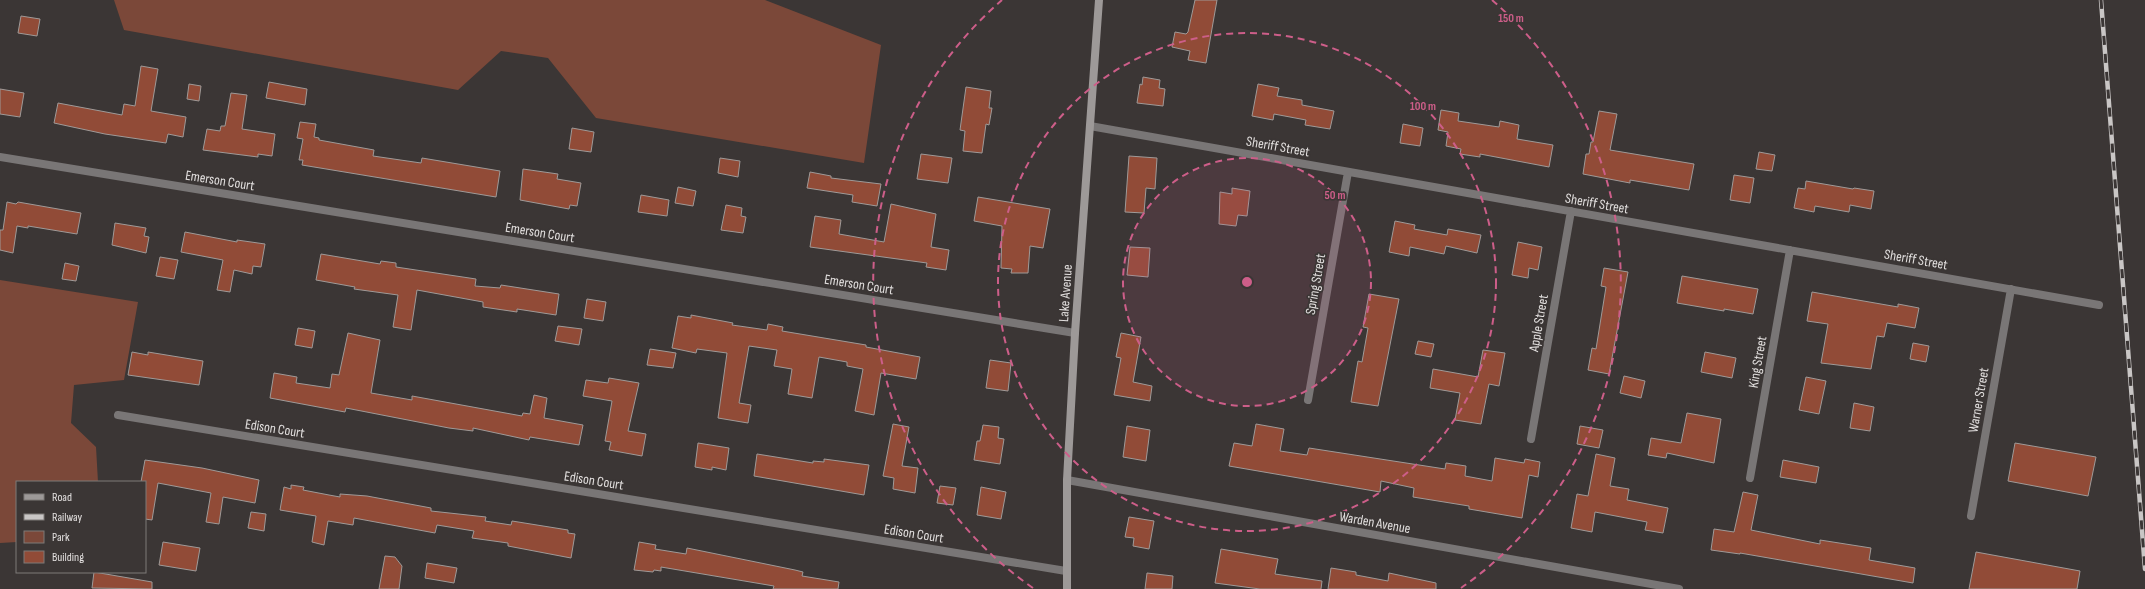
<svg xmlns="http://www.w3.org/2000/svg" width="2145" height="589" font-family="'Sofia Sans Condensed',sans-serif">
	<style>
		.green { fill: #7b4839 }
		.building { fill: #914b37; stroke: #9f9a98 }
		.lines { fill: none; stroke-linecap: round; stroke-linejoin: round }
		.street { stroke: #797676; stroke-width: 8 }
		.secondary { stroke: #9d9998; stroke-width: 8 }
		.rail-casing { stroke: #c9c6c5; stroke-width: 4.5 }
		.rail { stroke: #3b3635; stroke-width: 3; stroke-dasharray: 9; stroke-linecap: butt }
		.ring { fill: none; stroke: #cd5e89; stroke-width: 2; stroke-dasharray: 7 5 }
		.labels { text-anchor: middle; stroke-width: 3.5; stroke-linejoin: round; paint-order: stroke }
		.street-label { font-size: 14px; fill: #e2dfde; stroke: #3b3635 }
		.centre { fill: #cd5e89; stroke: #3b3635; stroke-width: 2 }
		.ring-label { font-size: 12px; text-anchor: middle; font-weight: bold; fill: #cd5e89; stroke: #3b3635; stroke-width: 3.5; stroke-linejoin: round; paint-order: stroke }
	</style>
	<rect width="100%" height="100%" fill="#3b3635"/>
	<path class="green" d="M 114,0 L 765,0 L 881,45 L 864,163 L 596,118 L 548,58 L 501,51 L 458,90 L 124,30 Z
		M 0,280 L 138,302 L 124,380 L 74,385 L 71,423 L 96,447 L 98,482 L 17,482 L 17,542 L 0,543 Z"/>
	<path class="building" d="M 1195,0 L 1217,0 L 1206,63 L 1188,60 L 1190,51 L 1172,47 L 1175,32 L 1186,34 L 1188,32 Z
		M 21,16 L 40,19 L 37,36 L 18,33 Z
		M 141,66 L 158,69 L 151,111 L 186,117 L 183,137 L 168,134 L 166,143 L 105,134 L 54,123 L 58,103 L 122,115 L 124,104 L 135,106 Z
		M 1143,77 L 1160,80 L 1159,88 L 1165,89 L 1163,106 L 1137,103 L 1140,84 L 1142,85 Z
		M 269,82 L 307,89 L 305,105 L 266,98 Z
		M 189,84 L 201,86 L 199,101 L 187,99 Z
		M 1258,84 L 1279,88 L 1277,96 L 1302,100 L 1302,105 L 1334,111 L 1330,129 L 1305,125 L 1306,120 L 1274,114 L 1273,120 L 1252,116 Z
		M 966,87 L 991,91 L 989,108 L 992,108 L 989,125 L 986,124 L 982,153 L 963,151 L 965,131 L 960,130 Z
		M 0,89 L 24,93 L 20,117 L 0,114 Z
		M 231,93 L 247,95 L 242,129 L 275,134 L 272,156 L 258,154 L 258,157 L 203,150 L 207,129 L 220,131 L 221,126 L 225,126 Z
		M 1441,110 L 1459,113 L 1458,121 L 1499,127 L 1500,121 L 1519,125 L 1517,139 L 1553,145 L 1549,167 L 1480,154 L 1480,157 L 1460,154 L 1461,149 L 1446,146 L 1448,132 L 1438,130 Z
		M 1599,111 L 1617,114 L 1610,150 L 1694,164 L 1689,190 L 1630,180 L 1630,183 L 1583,174 L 1586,154 L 1589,154 L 1591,142 L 1593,142 Z
		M 300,122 L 316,124 L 314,137 L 319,138 L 319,140 L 374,150 L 373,156 L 421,163 L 422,158 L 500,171 L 496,197 L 302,165 L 303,160 L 299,160 L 303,139 L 297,138 Z
		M 1403,124 L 1423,128 L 1420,146 L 1400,143 Z
		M 572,128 L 594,132 L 591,152 L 569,149 Z
		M 1759,152 L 1775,155 L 1772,171 L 1756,169 Z
		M 921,154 L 952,158 L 948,183 L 917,179 Z
		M 1129,156 L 1157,158 L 1155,189 L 1146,188 L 1144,213 L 1125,212 Z
		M 720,158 L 740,161 L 738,177 L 718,173 Z
		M 523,169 L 558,174 L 557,179 L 581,183 L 577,206 L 570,205 L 569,209 L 520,200 Z
		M 810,172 L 831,176 L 831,178 L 881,184 L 877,206 L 852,202 L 853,195 L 807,188 Z
		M 1734,175 L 1754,178 L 1750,203 L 1730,200 Z
		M 1806,181 L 1853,189 L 1854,188 L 1874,191 L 1871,209 L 1850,205 L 1849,212 L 1815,206 L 1814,212 L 1794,208 L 1798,188 L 1805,189 Z
		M 678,187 L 696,191 L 693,206 L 675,203 Z
		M 1232,188 L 1250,191 L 1247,216 L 1238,215 L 1236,226 L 1219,224 L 1220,192 L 1232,194 Z
		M 641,195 L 669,200 L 667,216 L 638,212 Z
		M 978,197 L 1050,209 L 1043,248 L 1030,246 L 1028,273 L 1011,273 L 1012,269 L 1001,268 L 1002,226 L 974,221 Z
		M 7,202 L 16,204 L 18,202 L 81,213 L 77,234 L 28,226 L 28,228 L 17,226 L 13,253 L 0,250 L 0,230 L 3,230 Z
		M 891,204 L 936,214 L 931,247 L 949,250 L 946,270 L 926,267 L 927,263 L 810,247 L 815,216 L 841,220 L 839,234 L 884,242 Z
		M 726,205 L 742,208 L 741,216 L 746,217 L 743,233 L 721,230 Z
		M 1395,221 L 1415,225 L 1414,229 L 1447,235 L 1448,229 L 1481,235 L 1477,253 L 1446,246 L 1444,254 L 1410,247 L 1409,256 L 1389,252 Z
		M 115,223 L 146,228 L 144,236 L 149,237 L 146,253 L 112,245 Z
		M 185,232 L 237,242 L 237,240 L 265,244 L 261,267 L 253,266 L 252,274 L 234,270 L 230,292 L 217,290 L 223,260 L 181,252 Z
		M 1518,242 L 1542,247 L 1538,270 L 1529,268 L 1528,278 L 1512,275 Z
		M 1130,247 L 1150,248 L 1148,277 L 1127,275 Z
		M 321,254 L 380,264 L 381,261 L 396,263 L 396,267 L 476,279 L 475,286 L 500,288 L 501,285 L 559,294 L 556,315 L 517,309 L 517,312 L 483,307 L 483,302 L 417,290 L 411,330 L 393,327 L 398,295 L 354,289 L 355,287 L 316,280 Z
		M 160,257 L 178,260 L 174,279 L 156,276 Z
		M 65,263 L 79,266 L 76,281 L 62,279 Z
		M 1604,268 L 1628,272 L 1609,374 L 1588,370 L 1592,348 L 1596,349 L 1606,287 L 1601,286 Z
		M 1682,276 L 1758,289 L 1753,314 L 1724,309 L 1724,311 L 1677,303 Z
		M 1812,292 L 1898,307 L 1898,304 L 1919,308 L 1915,328 L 1887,323 L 1884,337 L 1877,336 L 1871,369 L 1821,363 L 1828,324 L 1807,321 Z
		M 1369,294 L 1399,299 L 1378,406 L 1351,402 L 1358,361 L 1362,362 L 1368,328 L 1363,327 Z
		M 587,299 L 606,302 L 603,321 L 584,318 Z
		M 691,315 L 733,323 L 732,325 L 767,330 L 768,324 L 783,327 L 782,331 L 866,345 L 866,347 L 920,357 L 916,379 L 881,373 L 874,415 L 855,411 L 863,369 L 847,366 L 847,362 L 819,357 L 812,398 L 788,394 L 792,369 L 774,366 L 777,350 L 749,346 L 739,403 L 751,405 L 748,423 L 718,418 L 727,353 L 697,349 L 696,353 L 672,348 L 678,316 L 691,318 Z
		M 558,326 L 582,329 L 579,345 L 555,341 Z
		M 298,328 L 315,331 L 312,348 L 295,345 Z
		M 348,333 L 380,340 L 371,393 L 412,400 L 412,396 L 522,416 L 523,413 L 530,414 L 534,395 L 547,398 L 544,418 L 583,425 L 579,445 L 530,437 L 529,440 L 473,428 L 473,431 L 449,428 L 346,408 L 345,412 L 270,398 L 274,373 L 297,377 L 296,383 L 330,388 L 332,374 L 339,375 Z
		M 1121,333 L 1141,337 L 1133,382 L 1152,386 L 1150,401 L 1114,395 L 1121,358 L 1116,357 Z
		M 1418,341 L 1434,344 L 1431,357 L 1415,354 Z
		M 1913,343 L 1929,346 L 1926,362 L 1910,359 Z
		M 650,349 L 676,353 L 673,368 L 647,365 Z
		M 1483,350 L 1505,353 L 1499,386 L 1489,384 L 1481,424 L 1455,420 L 1460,393 L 1430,388 L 1433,369 L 1478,377 Z
		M 132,352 L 148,355 L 148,352 L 203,361 L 199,385 L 128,375 Z
		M 1705,352 L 1736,358 L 1732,378 L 1701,372 Z
		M 990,360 L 1011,363 L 1008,391 L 986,388 Z
		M 1624,376 L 1645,381 L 1641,398 L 1620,393 Z
		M 1806,377 L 1826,381 L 1819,414 L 1799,410 Z
		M 609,378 L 639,383 L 628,431 L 646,434 L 642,456 L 609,450 L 611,442 L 605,441 L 612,401 L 583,396 L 586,380 L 608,383 Z
		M 1854,403 L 1874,407 L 1870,431 L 1850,428 Z
		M 1687,413 L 1721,419 L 1714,463 L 1667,453 L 1666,458 L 1648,455 L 1651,438 L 1681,443 Z
		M 893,424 L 909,427 L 902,466 L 918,468 L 915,493 L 893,489 L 894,478 L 883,476 Z
		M 1256,424 L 1284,429 L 1280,451 L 1307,455 L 1309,448 L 1445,469 L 1446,463 L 1466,466 L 1465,476 L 1492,481 L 1495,458 L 1524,463 L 1525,459 L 1540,462 L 1538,477 L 1529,475 L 1522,518 L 1469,509 L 1469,506 L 1413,497 L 1414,488 L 1381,481 L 1380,492 L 1229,466 L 1234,443 L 1252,446 Z
		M 983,425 L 999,427 L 998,438 L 1004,439 L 1000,464 L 974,460 L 977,441 L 980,441 Z
		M 1127,426 L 1150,430 L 1146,461 L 1123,457 Z
		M 1580,426 L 1603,430 L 1599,448 L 1577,444 Z
		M 698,443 L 729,448 L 726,470 L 712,467 L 712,470 L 695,467 Z
		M 2015,443 L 2096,457 L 2088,496 L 2008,481 Z
		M 757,454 L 813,463 L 813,461 L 824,462 L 824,459 L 869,465 L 864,495 L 754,476 Z
		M 1596,454 L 1615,458 L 1610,486 L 1629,489 L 1627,500 L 1668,508 L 1663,533 L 1645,530 L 1647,522 L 1595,512 L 1592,532 L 1571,528 L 1577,494 L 1588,496 Z
		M 145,460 L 202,468 L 259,480 L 255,503 L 223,497 L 219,524 L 206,522 L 211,493 L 158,483 L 152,520 L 145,519 L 145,482 L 141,482 Z
		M 1783,460 L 1819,467 L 1816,483 L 1780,477 Z
		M 291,485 L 304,487 L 303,490 L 329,495 L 340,497 L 340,494 L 367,496 L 431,508 L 431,511 L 486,517 L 485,521 L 511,525 L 512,521 L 568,530 L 568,533 L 575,534 L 571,558 L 508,546 L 508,543 L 472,538 L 474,531 L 437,525 L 435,533 L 354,518 L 353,525 L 328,521 L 324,545 L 312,542 L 316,516 L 280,510 L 284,487 L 291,489 Z
		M 940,486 L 956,488 L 953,505 L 937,503 Z
		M 981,487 L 1006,492 L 1001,519 L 977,515 Z
		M 1743,492 L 1758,495 L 1751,530 L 1820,544 L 1820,540 L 1871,548 L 1869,560 L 1915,568 L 1913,583 L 1740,553 L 1740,554 L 1711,550 L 1714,529 L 1734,532 Z
		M 251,512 L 266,514 L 264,531 L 248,528 Z
		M 1129,517 L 1154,521 L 1149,549 L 1133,546 L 1134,538 L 1125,537 Z
		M 163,542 L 200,548 L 196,571 L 159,565 Z
		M 639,542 L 656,545 L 655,549 L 686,554 L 687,548 L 795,570 L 803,572 L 802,576 L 839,582 L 838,589 L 773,589 L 774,586 L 661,567 L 661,571 L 654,570 L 653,572 L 634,570 Z
		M 1221,549 L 1278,559 L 1275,574 L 1322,581 L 1321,589 L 1260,589 L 1215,583 Z
		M 1976,552 L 2080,571 L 2077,589 L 1969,589 Z
		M 385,556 L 395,557 L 402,566 L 399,589 L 379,589 Z
		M 427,563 L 457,568 L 454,583 L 425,578 Z
		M 1331,568 L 1356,572 L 1356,575 L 1388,581 L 1389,573 L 1436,583 L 1436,589 L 1328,589 Z
		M 94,572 L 152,582 L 152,589 L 92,588 Z
		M 1147,573 L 1173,576 L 1172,589 L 1145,589 Z"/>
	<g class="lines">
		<path class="street" d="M 1090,126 L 2099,305
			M 0,157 L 1075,333
			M 1308,400 L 1348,172
			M 118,415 L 1066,571
			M 1531,439 L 1571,211
			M 1750,478 L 1790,250
			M 1067,480 L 1679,589
			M 1971,516 L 2011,289"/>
		<path class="secondary" d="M 1067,589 L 1067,480 L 1075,333 L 1099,0"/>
		<g class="rail-casing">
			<path id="rail" d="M 2101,0 L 2145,569"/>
		</g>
		<use href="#rail" class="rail"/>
	</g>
	<circle cx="1247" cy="282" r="124" fill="#cd5e89" fill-opacity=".12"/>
	<g class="ring">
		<circle cx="1247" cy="282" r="124"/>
		<circle cx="1247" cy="282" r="249"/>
		<path d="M1033 588A373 373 0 0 1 1002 0M1492 0A373 373 0 0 1 1461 588"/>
	</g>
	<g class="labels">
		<g class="street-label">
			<text transform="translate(1278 146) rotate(10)" y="5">Sheriff Street</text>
			<text transform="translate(220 180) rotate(9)" y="5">Emerson Court</text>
			<text transform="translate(1597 203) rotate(10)" y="5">Sheriff Street</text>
			<text transform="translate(540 232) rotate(9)" y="5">Emerson Court</text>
			<text transform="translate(1916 259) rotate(10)" y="5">Sheriff Street</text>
			<text transform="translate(859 284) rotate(9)" y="5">Emerson Court</text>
			<text transform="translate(1315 284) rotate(-80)" y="5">Spring Street</text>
			<text transform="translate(1065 293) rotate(-86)" y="5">Lake Avenue</text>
			<text transform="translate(1538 323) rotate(-80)" y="5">Apple Street</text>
			<text transform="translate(1757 362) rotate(-80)" y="5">King Street</text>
			<text transform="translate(1978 400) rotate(-80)" y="5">Warner Street</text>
			<text transform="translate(275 428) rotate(9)" y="5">Edison Court</text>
			<text transform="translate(594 480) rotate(9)" y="5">Edison Court</text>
			<text transform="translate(1375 522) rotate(10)" y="5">Warden Avenue</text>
			<text transform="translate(914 533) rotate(9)" y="5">Edison Court</text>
		</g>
	</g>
	<circle cx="1247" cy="282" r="6" class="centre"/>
	<g class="ring-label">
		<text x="1511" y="22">150 m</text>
		<text x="1423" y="110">100 m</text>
		<text x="1335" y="199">50 m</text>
	</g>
	<rect x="16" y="481" width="130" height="92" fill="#3b3635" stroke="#7e7a79"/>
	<rect x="24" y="494" width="20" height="6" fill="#9d9998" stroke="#7e7a79"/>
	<text x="52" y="501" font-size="12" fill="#e2dfde">Road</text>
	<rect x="24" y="514" width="20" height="6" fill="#c9c6c5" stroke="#7e7a79"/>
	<text x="52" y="521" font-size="12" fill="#e2dfde">Railway</text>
	<rect x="24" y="531" width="20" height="12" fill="#7b4839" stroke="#7e7a79"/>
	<text x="52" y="541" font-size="12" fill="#e2dfde">Park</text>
	<rect x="24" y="551" width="20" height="12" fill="#914b37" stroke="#7e7a79"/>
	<text x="52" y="561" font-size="12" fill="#e2dfde">Building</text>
</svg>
